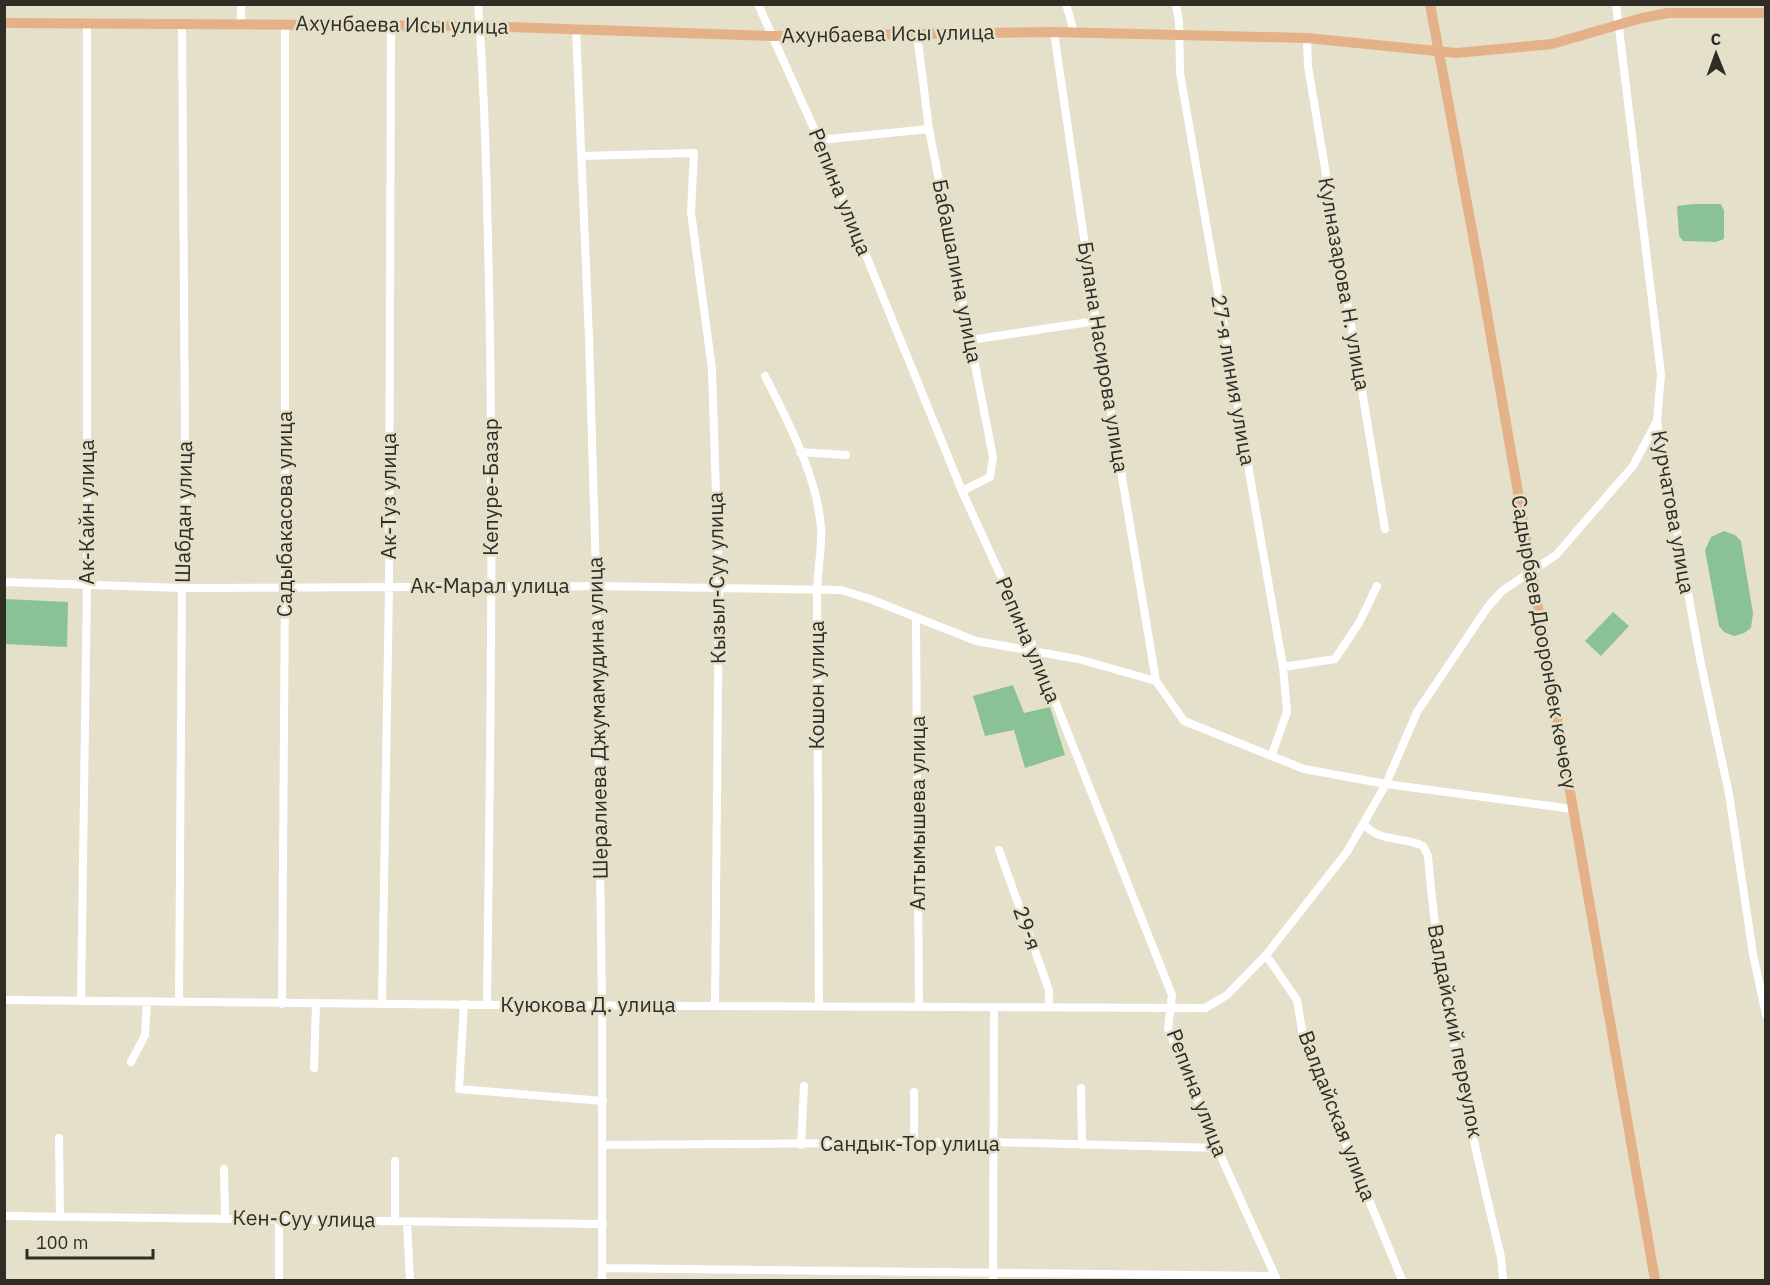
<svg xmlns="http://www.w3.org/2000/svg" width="1770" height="1285" font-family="'IBM Plex Sans',sans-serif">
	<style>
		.green { fill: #8bc295 }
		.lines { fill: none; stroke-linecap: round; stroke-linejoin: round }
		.minor { stroke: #fff; stroke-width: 8 }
		.major { stroke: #e5b188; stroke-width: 10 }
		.labels { text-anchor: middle; stroke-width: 5; stroke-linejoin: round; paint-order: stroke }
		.street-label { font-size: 21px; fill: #2f2d25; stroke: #e4e0ca }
	</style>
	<rect width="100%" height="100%" fill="#e4e0ca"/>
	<path class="green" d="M 1695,204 L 1721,204 L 1724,211 L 1724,239 L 1716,242 L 1683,241 L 1679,236 L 1677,206 Z
		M 1724,531 L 1735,535 L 1741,541 L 1753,613 L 1751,628 L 1744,633 L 1734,636 L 1724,632 L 1719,626 L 1705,550 L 1711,537 Z
		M 5,599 L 68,602 L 67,647 L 5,644 Z
		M 1613,612 L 1629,626 L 1601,656 L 1585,641 Z
		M 1013,685 L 1024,713 L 1050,707 L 1065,755 L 1025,768 L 1014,730 L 985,736 L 973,696 Z"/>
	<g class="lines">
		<path class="minor" d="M 241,4 L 241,24
			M 478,4 C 485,98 487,192 489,286 C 494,526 490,765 487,1005
			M 758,4 L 819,140 L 962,491 L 1036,653 L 1172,995 L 1168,1029 L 1217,1148 L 1277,1280
			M 1066,4 L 1074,32
			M 1176,4 L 1179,22 L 1180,73 L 1283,667 L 1287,712 L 1272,754
			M 1616,4 L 1661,374 L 1657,421 L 1700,659 L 1729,794 L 1753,954 L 1766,1015
			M 576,28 L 589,338 L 596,575 L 602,1005 L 602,1280
			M 1054,32 L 1096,321 L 1156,681
			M 917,34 L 929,129 L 993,457 L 990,477 L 962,491
			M 1307,38 L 1308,66 L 1385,529
			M 819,140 L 929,129
			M 581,156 L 694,153 L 691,212 L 712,369 L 719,587 L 715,1005
			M 971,340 L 1096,321
			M 765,376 C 788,422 817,475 821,528 C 822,547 818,569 817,588 L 819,1005
			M 800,452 L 846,455
			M 4,582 L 182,588 L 596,586 L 841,590 L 870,599 L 976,641 L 1078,659 L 1156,681 L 1184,721 L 1304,769 L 1386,784 L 1573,809
			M 916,619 L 919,1007
			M 1283,667 L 1335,659 L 1359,623 L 1377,586
			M 1364,824 C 1380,843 1402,836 1423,846 L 1428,856 C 1439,991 1469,1125 1501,1257 L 1503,1280
			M 999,850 L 1049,990 L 1049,1007
			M 1266,955 L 1297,1000 L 1304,1042 L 1402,1280
			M 4,1000 L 487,1005 L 1205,1008 L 1227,995 L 1266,955 L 1347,852 L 1386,784 L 1417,712 L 1487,608 L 1502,591 L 1556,555 L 1633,466 L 1657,421
			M 81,1001 L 87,585 L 87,23
			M 179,1001 L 182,588 L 186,575 L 182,23
			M 282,1004 L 285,586 L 285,24
			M 382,1004 L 389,587 L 391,25
			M 464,1004 L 459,1089 L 603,1101
			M 131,1062 L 145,1035 L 147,1001
			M 314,1068 L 316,1004
			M 1081,1088 L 1082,1145
			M 914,1092 L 914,1144
			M 59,1138 L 60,1217
			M 602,1145 L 993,1142 L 1217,1148
			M 801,1145 L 804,1086
			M 395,1161 L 395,1221
			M 224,1169 L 225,1218
			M 4,1216 L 603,1224
			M 407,1222 L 410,1280
			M 602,1268 L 1275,1276
			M 279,1280 L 279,1219
			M 993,1280 L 994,1007"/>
		<path class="major" d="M 1430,4 L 1479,268 L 1655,1280
			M 4,23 L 479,26 L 771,36 L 1054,32 L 1307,38 L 1456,53 L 1552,44 L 1642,18 L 1668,13 L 1766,13"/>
	</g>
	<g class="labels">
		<g class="street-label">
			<text transform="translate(402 25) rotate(1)" y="7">Ахунбаева Исы улица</text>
			<text transform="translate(888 34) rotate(-1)" y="7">Ахунбаева Исы улица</text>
			<text transform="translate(840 192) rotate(68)" y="7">Репина улица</text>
			<text transform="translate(957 271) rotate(79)" y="7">Бабашалина улица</text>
			<text transform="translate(1344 284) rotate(80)" y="7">Кулназарова Н. улица</text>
			<text transform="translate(1103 357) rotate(81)" y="7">Булана Насирова улица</text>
			<text transform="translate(1233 380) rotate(80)" y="7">27-я линия улица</text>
			<text transform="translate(491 487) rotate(-90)" y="7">Кепуре-Базар</text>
			<text transform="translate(389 496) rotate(-90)" y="7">Ак-Туз улица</text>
			<text transform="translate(87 512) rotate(-90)" y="7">Ак-Кайн улица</text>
			<text transform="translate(184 512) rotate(-89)" y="7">Шабдан улица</text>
			<text transform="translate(1673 512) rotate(80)" y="7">Курчатова улица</text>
			<text transform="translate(285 514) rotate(-90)" y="7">Садыбакасова улица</text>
			<text transform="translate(717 578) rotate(-91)" y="7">Кызыл-Суу улица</text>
			<text x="490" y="593">Ак-Марал улица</text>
			<text transform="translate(1028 640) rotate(67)" y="7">Репина улица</text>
			<text transform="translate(1544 642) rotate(80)" y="7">Садырбаев Дооронбек көчөсү</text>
			<text transform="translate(817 685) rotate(-90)" y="7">Кошон улица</text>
			<text transform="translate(598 718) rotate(-91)" y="7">Шералиева Джумамудина улица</text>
			<text transform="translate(918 813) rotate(-90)" y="7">Алтымышева улица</text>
			<text transform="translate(1027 928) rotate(70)" y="7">29-я</text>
			<text x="588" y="1012">Куюкова Д. улица</text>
			<text transform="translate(1455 1031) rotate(79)" y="7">Валдайский переулок</text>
			<text transform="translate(1197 1093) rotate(69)" y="7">Репина улица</text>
			<text transform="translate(1337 1116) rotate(69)" y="7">Валдайская улица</text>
			<text x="910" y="1151">Сандык-Тор улица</text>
			<text transform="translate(304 1219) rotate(1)" y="7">Кен-Суу улица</text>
		</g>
	</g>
	<rect width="1770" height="1285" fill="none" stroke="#2f2d25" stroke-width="12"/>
	<g transform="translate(1716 54) rotate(359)" stroke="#e4e0ca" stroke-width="4.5" paint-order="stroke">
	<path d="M0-4.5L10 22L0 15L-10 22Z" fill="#2f2d25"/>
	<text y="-9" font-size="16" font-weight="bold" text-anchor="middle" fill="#2f2d25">С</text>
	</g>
	<path d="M27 1249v9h126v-9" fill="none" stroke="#2f2d25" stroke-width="3"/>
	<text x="36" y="1249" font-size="18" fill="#2f2d25" stroke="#e4e0ca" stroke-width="4.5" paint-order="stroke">100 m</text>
</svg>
